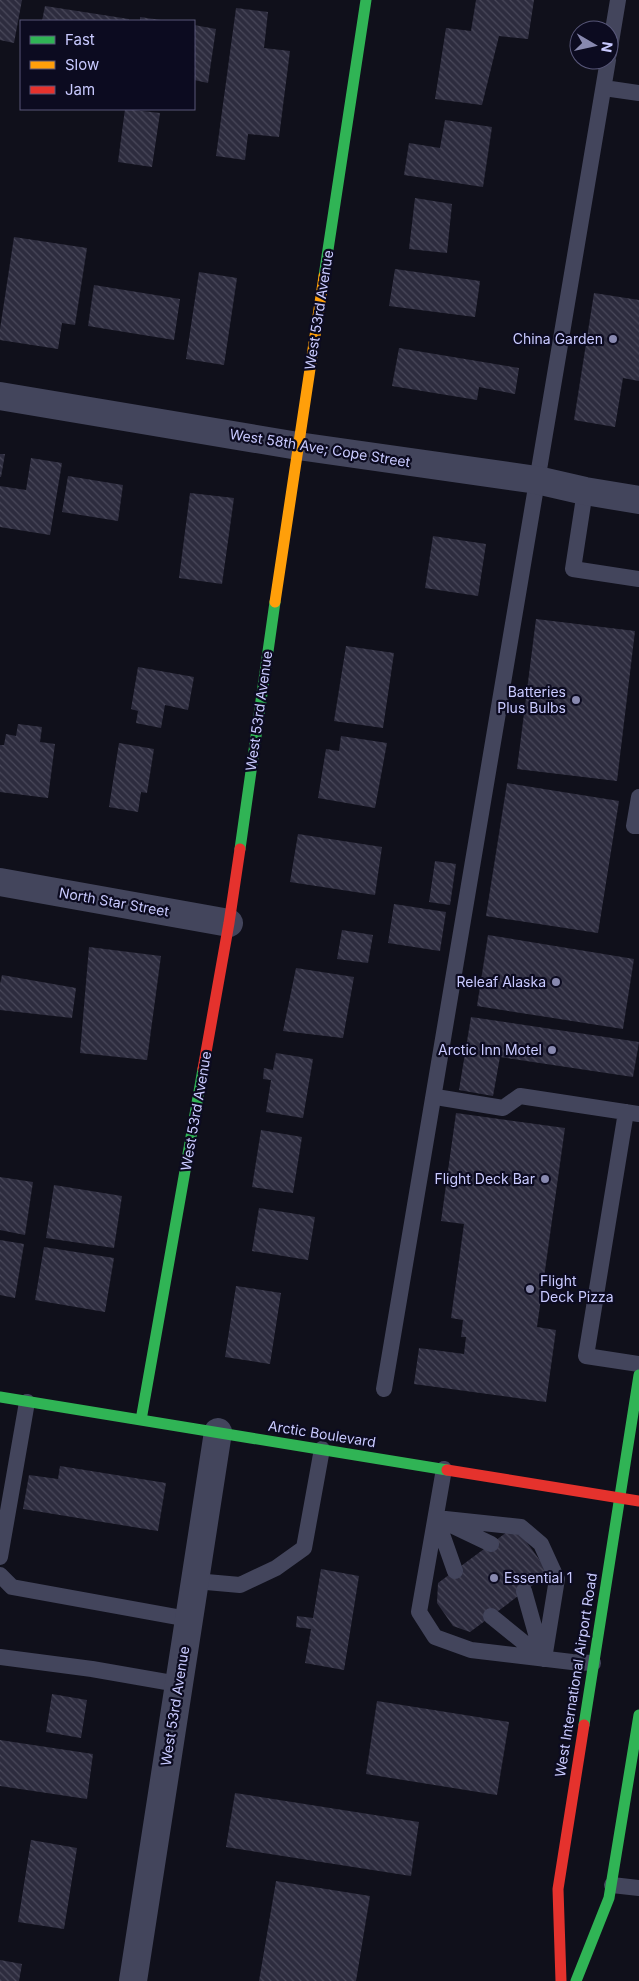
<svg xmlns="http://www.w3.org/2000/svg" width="639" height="1981" font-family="Inter,sans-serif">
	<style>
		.building { fill: url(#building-back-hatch) }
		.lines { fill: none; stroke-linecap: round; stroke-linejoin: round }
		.lane { stroke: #43455c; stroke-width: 16 }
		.street { stroke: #43455c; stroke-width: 28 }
		.fast { stroke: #30b455; stroke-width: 11 }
		.slow { stroke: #ff9f0a; stroke-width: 11 }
		.jam { stroke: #e5322d; stroke-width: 11 }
		.poi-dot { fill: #8889af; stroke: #0c0b20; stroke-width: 2 }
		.labels { text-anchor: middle; stroke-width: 4.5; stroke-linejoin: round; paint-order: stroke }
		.street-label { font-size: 14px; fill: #c9caff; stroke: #0c0b20 }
		.poi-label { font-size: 14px; fill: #c9caff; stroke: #0c0b20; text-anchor: end }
	</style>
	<defs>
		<pattern id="building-back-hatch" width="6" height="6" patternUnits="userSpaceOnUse" patternTransform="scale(1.25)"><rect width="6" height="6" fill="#2d2c3e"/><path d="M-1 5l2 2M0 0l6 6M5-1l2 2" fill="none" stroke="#4a495b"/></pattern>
	</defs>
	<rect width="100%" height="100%" fill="#10101b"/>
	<path class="building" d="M 0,0 L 22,0 L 14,43 L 0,40 Z
		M 476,0 L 534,0 L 528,39 L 499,36 L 482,105 L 435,99 L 446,28 L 471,31 Z
		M 45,6 L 129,19 L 129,21 L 42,21 Z
		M 236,8 L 268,12 L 264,48 L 290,51 L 279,137 L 248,134 L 245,160 L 216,156 Z
		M 140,17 L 161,20 L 161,21 L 140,21 Z
		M 194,25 L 216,29 L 208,83 L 194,80 Z
		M 125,109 L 160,113 L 152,167 L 118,162 Z
		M 445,120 L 492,127 L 483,187 L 404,175 L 409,143 L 440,148 Z
		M 415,198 L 452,204 L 447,253 L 409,249 Z
		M 14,237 L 87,248 L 75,325 L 62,323 L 58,349 L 0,340 L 0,329 Z
		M 395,269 L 480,281 L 475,317 L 389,306 Z
		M 199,272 L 237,278 L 224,365 L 186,359 Z
		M 94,285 L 180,299 L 174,340 L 88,326 Z
		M 594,293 L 639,300 L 639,381 L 623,378 L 615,427 L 574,420 Z
		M 399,348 L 519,368 L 515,394 L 479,387 L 477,400 L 392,386 Z
		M 0,454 L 5,454 L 1,477 L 0,477 Z
		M 31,458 L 62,463 L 50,535 L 0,527 L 0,486 L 26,490 Z
		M 68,476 L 123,485 L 118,521 L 62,512 Z
		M 190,493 L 234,498 L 222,584 L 179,578 Z
		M 433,536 L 486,544 L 478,596 L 425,588 Z
		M 536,619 L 635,631 L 617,781 L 517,769 Z
		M 346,646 L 394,653 L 383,728 L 334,721 Z
		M 138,667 L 194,677 L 188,710 L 165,705 L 161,728 L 136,723 L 138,711 L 131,709 Z
		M 18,724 L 42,727 L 40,742 L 55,744 L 48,798 L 0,792 L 0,745 L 4,745 L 6,734 L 16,736 Z
		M 341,736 L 387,743 L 375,808 L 318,798 L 326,749 L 339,751 Z
		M 119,743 L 154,749 L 147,793 L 141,792 L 138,812 L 109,807 Z
		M 507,783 L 619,801 L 598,933 L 486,916 Z
		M 298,834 L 382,847 L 375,895 L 290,882 Z
		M 435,861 L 456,864 L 450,905 L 429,902 Z
		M 394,904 L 446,912 L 440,951 L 388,943 Z
		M 342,930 L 373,935 L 368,963 L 337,959 Z
		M 488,935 L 634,959 L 623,1029 L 477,1006 Z
		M 89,947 L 161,956 L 147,1060 L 80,1053 Z
		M 296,968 L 354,977 L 343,1038 L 283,1031 Z
		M 2,975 L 76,988 L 72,1018 L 0,1010 L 0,984 Z
		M 471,1017 L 639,1042 L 633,1077 L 500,1057 L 493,1096 L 459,1090 Z
		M 276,1053 L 313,1059 L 303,1118 L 266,1112 L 271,1080 L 263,1079 L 264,1068 L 273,1070 Z
		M 456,1113 L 565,1128 L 537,1327 L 556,1330 L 546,1402 L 414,1384 L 419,1348 L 464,1354 L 466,1337 L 461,1337 L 463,1320 L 451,1318 L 464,1224 L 441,1221 Z
		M 261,1130 L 302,1137 L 293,1193 L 252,1187 Z
		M 0,1177 L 33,1182 L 25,1235 L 0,1230 Z
		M 54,1185 L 122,1196 L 114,1248 L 46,1238 Z
		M 259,1208 L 315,1217 L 308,1260 L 252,1251 Z
		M 0,1240 L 24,1244 L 15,1298 L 0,1295 Z
		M 44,1247 L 114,1258 L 105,1312 L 35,1300 Z
		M 236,1286 L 281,1293 L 270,1364 L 225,1357 Z
		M 60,1466 L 166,1483 L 158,1531 L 23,1509 L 29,1475 L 58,1479 Z
		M 515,1526 L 549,1573 L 470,1632 L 453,1626 L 437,1603 L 438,1583 Z
		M 321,1569 L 359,1576 L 344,1670 L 305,1663 L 311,1629 L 296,1627 L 297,1616 L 313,1618 Z
		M 52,1694 L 87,1700 L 81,1738 L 46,1732 Z
		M 377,1701 L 509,1722 L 497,1795 L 366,1774 Z
		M 0,1740 L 93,1754 L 87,1799 L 0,1786 Z
		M 235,1793 L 419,1822 L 411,1876 L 226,1847 Z
		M 31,1840 L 77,1848 L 64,1929 L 18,1922 Z
		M 276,1881 L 370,1896 L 356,1981 L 259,1981 Z
		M 0,1960 L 22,1964 L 19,1981 L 0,1981 Z"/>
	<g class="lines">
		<path class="lane" d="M 609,54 L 618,0
			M 604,88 L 639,93
			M 585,491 L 573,569 L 639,579
			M 639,797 L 634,826 L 639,826
			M 442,1098 L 503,1108 L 520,1096 L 639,1114
			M 626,1112 L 586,1356 L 639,1364
			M 384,1389 L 608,60
			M 444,1469 L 419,1612 L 435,1637 L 471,1650 L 572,1662 L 593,1663
			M 436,1518 L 521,1527 L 541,1544 L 557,1579 L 544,1659
			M 437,1520 L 455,1571
			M 447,1523 L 491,1544
			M 0,1557 L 27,1402
			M 0,1575 L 12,1587 L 188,1619
			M 195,1581 L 240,1585 L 276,1568 L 304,1548 L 322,1449
			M 524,1591 L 542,1655
			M 491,1616 L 544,1659
			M 0,1657 L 92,1669 L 178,1684
			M 612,1885 L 639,1888"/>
		<path class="street" d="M 0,396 L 298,446 L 537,480 L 585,491 L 639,500
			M 0,882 L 229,923
			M 133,1981 L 218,1432"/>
		<path class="fast" d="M 324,276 L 366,0
			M 240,849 L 275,602
			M 0,1397 L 447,1470
			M 141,1420 L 203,1069
			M 584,1725 L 639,1375
			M 576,1981 L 609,1898 L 639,1715"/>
		<path class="slow" d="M 275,602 L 324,276"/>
		<path class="jam" d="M 203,1069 L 229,923 L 240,849
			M 447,1470 L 639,1501
			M 561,1981 L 558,1889 L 584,1725"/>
	</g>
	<g class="poi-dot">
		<circle cx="613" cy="339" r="5"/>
		<circle cx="576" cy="700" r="5"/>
		<circle cx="556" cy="982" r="5"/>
		<circle cx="552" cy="1050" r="5"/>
		<circle cx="545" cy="1179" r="5"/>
		<circle cx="530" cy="1289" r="5"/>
		<circle cx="494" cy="1578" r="5"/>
	</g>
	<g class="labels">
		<g class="street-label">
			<text transform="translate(319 310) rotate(-81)" y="5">West 53rd Avenue</text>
			<text transform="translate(320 448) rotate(9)" y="5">West 58th Ave; Cope Street</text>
			<text transform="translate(259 711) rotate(-82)" y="5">West 53rd Avenue</text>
			<text transform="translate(114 902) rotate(10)" y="5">North Star Street</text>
			<text transform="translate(196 1111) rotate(-80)" y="5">West 53rd Avenue</text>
			<text transform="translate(322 1434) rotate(9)" y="5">Arctic Boulevard</text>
			<text transform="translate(576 1675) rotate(-81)" y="5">West International Airport Road</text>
			<text transform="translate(175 1706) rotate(-81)" y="5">West 53rd Avenue</text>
		</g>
		<g class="poi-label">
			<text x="603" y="344">China Garden</text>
			<text x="566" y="697">Batteries<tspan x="566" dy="16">Plus Bulbs</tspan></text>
			<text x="546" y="987">Releaf Alaska</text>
			<text x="542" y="1055">Arctic Inn Motel</text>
			<text x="535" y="1184">Flight Deck Bar</text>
			<text x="540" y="1286" text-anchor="start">Flight<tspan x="540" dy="16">Deck Pizza</tspan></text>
			<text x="504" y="1583" text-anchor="start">Essential 1</text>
		</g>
	</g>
	<rect x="20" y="20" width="175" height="90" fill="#0c0b20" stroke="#585779"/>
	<rect x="30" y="36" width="25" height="8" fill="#30b455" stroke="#585779"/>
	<text x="65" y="45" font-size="15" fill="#c9caff">Fast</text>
	<rect x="30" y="61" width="25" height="8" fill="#ff9f0a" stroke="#585779"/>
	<text x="65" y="70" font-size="15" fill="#c9caff">Slow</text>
	<rect x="30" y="86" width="25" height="8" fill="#e5322d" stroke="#585779"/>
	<text x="65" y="95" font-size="15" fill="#c9caff">Jam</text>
	<g transform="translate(594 45) rotate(99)"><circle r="24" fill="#0c0b20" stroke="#585779"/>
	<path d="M0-4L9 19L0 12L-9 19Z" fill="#8889af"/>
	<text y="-8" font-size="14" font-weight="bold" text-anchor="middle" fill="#c9caff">N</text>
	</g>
</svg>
